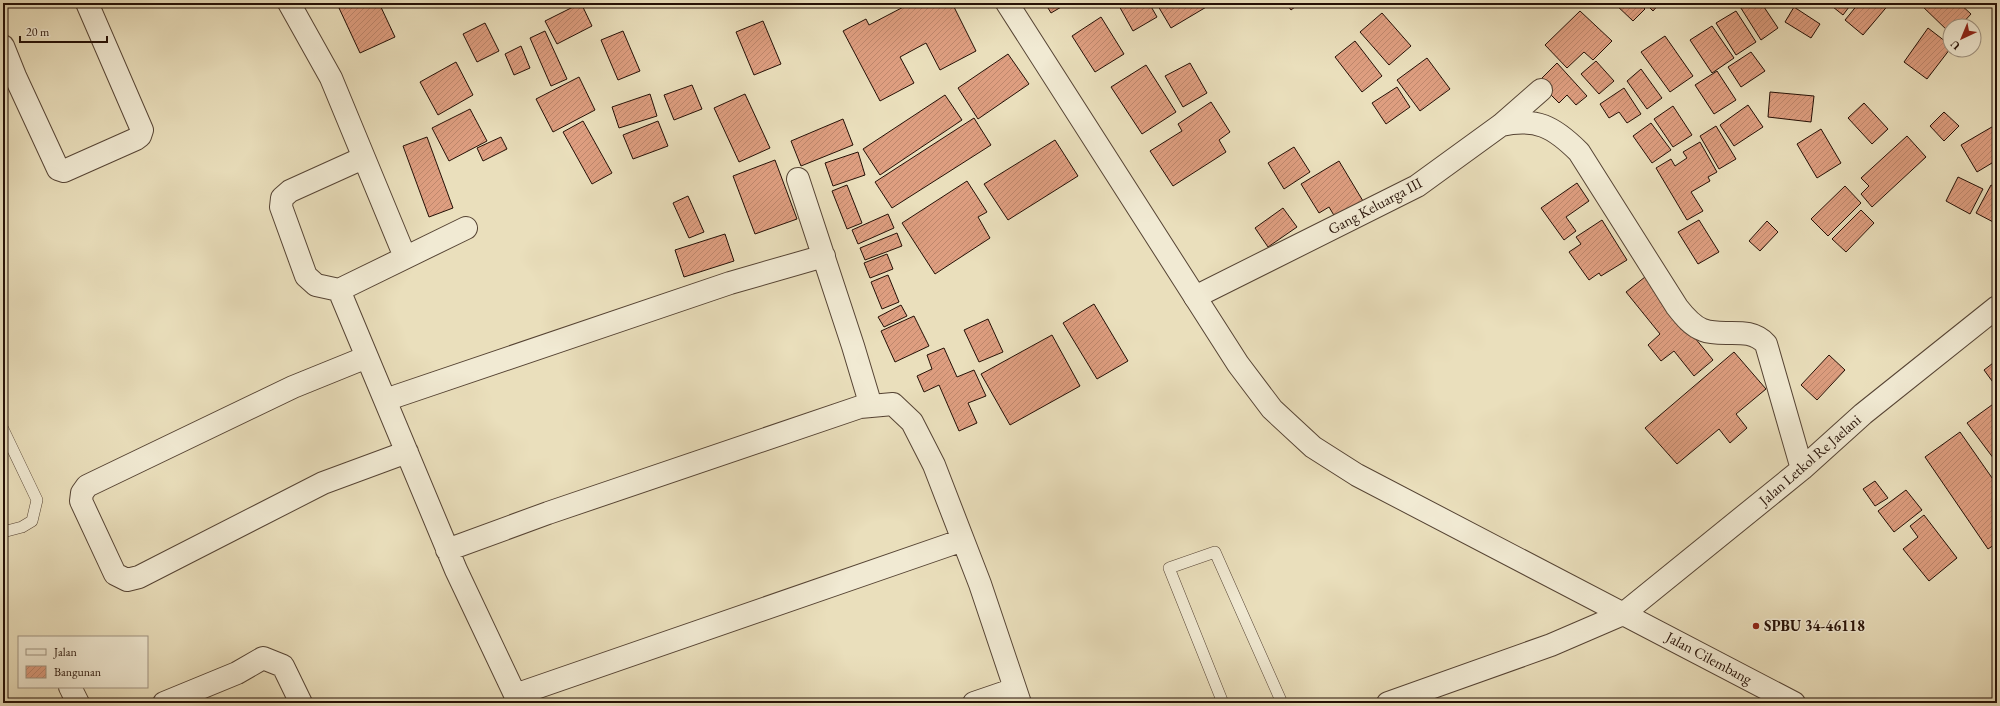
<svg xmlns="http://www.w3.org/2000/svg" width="2000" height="706" font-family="'EB Garamond',serif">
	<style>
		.building { fill: url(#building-hatch); stroke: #251006 }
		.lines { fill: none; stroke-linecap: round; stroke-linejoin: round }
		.service-casing { stroke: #564434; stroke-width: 12 }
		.minor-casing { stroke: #564434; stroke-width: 24 }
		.tertiary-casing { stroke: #564434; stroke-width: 24 }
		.service { stroke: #f1ead3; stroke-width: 11 }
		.minor { stroke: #f1ead3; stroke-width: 22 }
		.tertiary { stroke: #f1ead3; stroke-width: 22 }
		.poi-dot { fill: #8f2418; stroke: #f1ead3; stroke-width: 1.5 }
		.labels { text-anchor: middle; stroke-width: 3; stroke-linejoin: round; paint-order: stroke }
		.street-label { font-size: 15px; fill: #251006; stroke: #f1ead3 }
		.poi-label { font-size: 15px; font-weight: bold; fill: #251006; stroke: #f1ead3; text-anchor: start }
	</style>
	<defs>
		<pattern id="building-hatch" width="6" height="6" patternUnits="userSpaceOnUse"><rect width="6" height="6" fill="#de9e80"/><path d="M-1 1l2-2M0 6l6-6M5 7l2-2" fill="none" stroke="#be876d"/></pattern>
	</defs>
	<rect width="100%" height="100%" fill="#eadfbc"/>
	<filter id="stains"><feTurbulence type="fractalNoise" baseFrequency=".005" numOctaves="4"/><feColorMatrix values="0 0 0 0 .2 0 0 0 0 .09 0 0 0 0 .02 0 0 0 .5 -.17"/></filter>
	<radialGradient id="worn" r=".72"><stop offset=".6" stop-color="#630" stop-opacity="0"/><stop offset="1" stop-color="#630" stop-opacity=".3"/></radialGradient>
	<path class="building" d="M 351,3 L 379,3 L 395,37 L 360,53 L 339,8 Z
		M 581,3 L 592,26 L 557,44 L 545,21 Z
		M 911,3 L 952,3 L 976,51 L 940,70 L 926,43 L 900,57 L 914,83 L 880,101 L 843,31 L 866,19 L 869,25 Z
		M 1045,3 L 1068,3 L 1051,13 Z
		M 1121,3 L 1149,3 L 1157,17 L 1133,31 L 1118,4 Z
		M 1163,3 L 1213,3 L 1171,28 L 1158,6 Z
		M 1286,3 L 1300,3 L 1291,10 Z
		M 1614,3 L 1639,3 L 1645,9 L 1633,21 Z
		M 1645,3 L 1660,3 L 1653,11 Z
		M 1742,3 L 1770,3 L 1764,7 L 1778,28 L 1761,40 L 1739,5 Z
		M 1828,3 L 1852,3 L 1843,15 Z
		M 1859,3 L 1890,3 L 1863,35 L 1845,20 Z
		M 1921,3 L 1959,3 L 1971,14 L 1960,26 L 1950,26 L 1950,33 L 1920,4 Z
		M 1794,7 L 1820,24 L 1811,38 L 1785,22 Z
		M 1580,11 L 1612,41 L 1593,60 L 1584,52 L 1567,68 L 1545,45 Z
		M 1736,11 L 1756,42 L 1736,55 L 1716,23 Z
		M 1382,13 L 1411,46 L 1389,65 L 1360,32 Z
		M 1101,17 L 1124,54 L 1095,72 L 1072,36 Z
		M 763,21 L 781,64 L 754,75 L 736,32 Z
		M 485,23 L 499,51 L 477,62 L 463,34 Z
		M 1712,26 L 1734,58 L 1712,73 L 1690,40 Z
		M 1928,28 L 1950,45 L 1950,49 L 1927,79 L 1904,62 Z
		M 545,31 L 567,79 L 551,86 L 530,38 Z
		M 623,31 L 640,71 L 618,80 L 601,40 Z
		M 1665,36 L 1693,76 L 1670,92 L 1641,52 Z
		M 1355,41 L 1382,76 L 1362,92 L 1335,57 Z
		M 521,46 L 530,68 L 514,75 L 505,54 Z
		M 1751,52 L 1765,71 L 1741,87 L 1728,67 Z
		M 1008,54 L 1029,84 L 978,119 L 958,88 Z
		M 1427,58 L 1450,89 L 1420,111 L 1397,80 Z
		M 1596,61 L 1614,81 L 1599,94 L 1581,74 Z
		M 456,62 L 473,95 L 438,115 L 420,82 Z
		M 1190,63 L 1207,93 L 1183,107 L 1165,76 Z
		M 1557,63 L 1587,96 L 1576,105 L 1567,95 L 1559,103 L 1538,82 Z
		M 1146,65 L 1176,112 L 1142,134 L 1111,87 Z
		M 1641,69 L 1662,98 L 1647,109 L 1627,81 Z
		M 1717,71 L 1736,100 L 1714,114 L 1695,85 Z
		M 579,77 L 595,110 L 553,132 L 536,99 Z
		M 692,85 L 702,109 L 674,120 L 664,95 Z
		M 1397,87 L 1410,107 L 1386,124 L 1372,103 Z
		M 1624,88 L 1641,114 L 1627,123 L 1619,112 L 1609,118 L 1600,104 Z
		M 1770,92 L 1814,96 L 1811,122 L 1768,117 Z
		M 650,94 L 657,116 L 619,128 L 612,107 Z
		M 745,94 L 770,148 L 739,162 L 714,108 Z
		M 945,95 L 962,120 L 880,175 L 863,149 Z
		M 1211,102 L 1230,132 L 1219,140 L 1226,152 L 1173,186 L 1150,151 L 1182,131 L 1178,124 Z
		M 1864,103 L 1888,129 L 1872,144 L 1848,118 Z
		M 1748,105 L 1763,127 L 1734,146 L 1720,125 Z
		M 1673,106 L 1692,135 L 1673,147 L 1654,119 Z
		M 470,109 L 487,141 L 449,161 L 432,128 Z
		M 1944,112 L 1959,126 L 1944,141 L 1930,126 Z
		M 974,118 L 991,145 L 892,208 L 875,182 Z
		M 843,119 L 853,145 L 801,166 L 791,141 Z
		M 583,121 L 612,173 L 592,184 L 563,132 Z
		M 658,121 L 668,146 L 633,159 L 623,135 Z
		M 1651,123 L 1671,150 L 1652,163 L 1633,136 Z
		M 1997,124 L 1997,160 L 1977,172 L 1961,145 Z
		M 1716,126 L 1736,159 L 1719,169 L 1700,136 Z
		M 1821,129 L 1841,163 L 1817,178 L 1797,144 Z
		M 1907,136 L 1926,157 L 1872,207 L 1861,194 L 1869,186 L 1861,178 Z
		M 427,137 L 453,208 L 429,217 L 403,146 Z
		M 501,137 L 507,149 L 483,161 L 477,148 Z
		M 1055,140 L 1078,176 L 1008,220 L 984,184 Z
		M 1700,142 L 1717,172 L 1708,177 L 1710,181 L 1691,192 L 1703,211 L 1687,220 L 1656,168 L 1671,159 L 1675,166 L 1687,158 L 1683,152 Z
		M 1294,147 L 1310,172 L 1284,189 L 1268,163 Z
		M 858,152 L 865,175 L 833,186 L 825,163 Z
		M 775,160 L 797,219 L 755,234 L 733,176 Z
		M 1339,161 L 1363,201 L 1335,217 L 1329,207 L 1319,213 L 1301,184 Z
		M 1958,177 L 1983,189 L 1970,214 L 1946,201 Z
		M 967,181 L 987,212 L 978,217 L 990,238 L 935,274 L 902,223 Z
		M 1577,183 L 1589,201 L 1566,217 L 1576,231 L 1564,240 L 1541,208 Z
		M 847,185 L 862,223 L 847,229 L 832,191 Z
		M 1991,185 L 1997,188 L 1997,224 L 1976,213 Z
		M 1845,186 L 1861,203 L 1828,236 L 1811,219 Z
		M 688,196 L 704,232 L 689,238 L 673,203 Z
		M 1283,208 L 1297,227 L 1268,247 L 1255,228 Z
		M 1861,210 L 1874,223 L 1846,252 L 1832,239 Z
		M 888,214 L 894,228 L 858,244 L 852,230 Z
		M 1602,220 L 1627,260 L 1601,276 L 1599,273 L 1589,280 L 1569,252 L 1581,244 L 1576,237 Z
		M 1699,220 L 1719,252 L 1698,264 L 1678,232 Z
		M 1767,221 L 1778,232 L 1760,251 L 1749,241 Z
		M 897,233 L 902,246 L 865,260 L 860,248 Z
		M 725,234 L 734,261 L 684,277 L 675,250 Z
		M 887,254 L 893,269 L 870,278 L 864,263 Z
		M 888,275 L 899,302 L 882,309 L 871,282 Z
		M 1645,277 L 1713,360 L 1694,376 L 1674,351 L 1661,361 L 1648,345 L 1660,334 L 1626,292 Z
		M 1094,304 L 1128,361 L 1097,379 L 1063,323 Z
		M 901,305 L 907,316 L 884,327 L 878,317 Z
		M 914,316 L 929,346 L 895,362 L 881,331 Z
		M 988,319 L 1003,352 L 979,362 L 964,330 Z
		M 1052,335 L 1080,386 L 1010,425 L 981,374 Z
		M 944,348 L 957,377 L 974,370 L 986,396 L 968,403 L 977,423 L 959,431 L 939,385 L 924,392 L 917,376 L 932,369 L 927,355 Z
		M 1734,352 L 1766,389 L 1736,414 L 1747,428 L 1730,443 L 1719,429 L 1677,464 L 1645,428 Z
		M 1829,355 L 1845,370 L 1817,400 L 1801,385 Z
		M 1997,360 L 1997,384 L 1995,385 L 1984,370 Z
		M 1996,402 L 1997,403 L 1997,463 L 1967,423 Z
		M 1960,432 L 1997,485 L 1997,543 L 1988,549 L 1925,457 Z
		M 1875,481 L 1888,498 L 1875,506 L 1863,489 Z
		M 1906,490 L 1922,510 L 1894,532 L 1878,511 Z
		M 1924,515 L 1957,558 L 1929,581 L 1903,549 L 1918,537 L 1910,526 Z"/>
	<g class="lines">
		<g class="service-casing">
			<path id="service" d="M 3,429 L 37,500 L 32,521 L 22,527 L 3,532
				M 1223,703 L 1169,568 L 1215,552 L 1282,703"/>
		</g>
		<g class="minor-casing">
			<path id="minor" d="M 289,3 L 331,78 L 405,257
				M 3,46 L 15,76 L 58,169 L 64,171 L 136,139 L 140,136 L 142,130 L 87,3
				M 1501,125 C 1536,117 1554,127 1579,152 L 1677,307 C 1684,316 1692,326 1703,330 C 1723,338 1749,325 1766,344 L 1802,469
				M 363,158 L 290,191 L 282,198 L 281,207 L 306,276 L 316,285 L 339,290 L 466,228
				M 798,179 L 853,346 L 871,406
				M 339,290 L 456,570 L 519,703
				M 1195,297 L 1417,186 L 1501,125 L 1541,90
				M 367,357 L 293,387 L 87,486 L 82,493 L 81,501 L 115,574 L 127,580 L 139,577 L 323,483 L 407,452
				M 385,400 L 730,283 L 824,256
				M 447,550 L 548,513 L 860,407 L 893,404 L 912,422 L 934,465 L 980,584 L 1020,703
				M 1623,614 L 1802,469 L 1863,414 L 1997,307
				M 70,687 L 78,703
				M 515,695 L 963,540
				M 164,703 L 237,673 L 263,658 L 283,666 L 301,703
				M 974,703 L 1015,689"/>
		</g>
		<g class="tertiary-casing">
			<path id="tertiary" d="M 1007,3 L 1238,364 L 1272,409 L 1313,447 L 1357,475 L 1794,703
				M 1388,703 L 1551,645 L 1623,614"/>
		</g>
		<use href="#service" class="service"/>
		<use href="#minor" class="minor"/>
		<use href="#tertiary" class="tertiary"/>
	</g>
	<circle class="poi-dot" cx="1756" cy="626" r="4"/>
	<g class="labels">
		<g class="street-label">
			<text transform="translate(1375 206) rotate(-28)" y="5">Gang Keluarga III</text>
			<text transform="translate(1810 460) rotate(-41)" y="5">Jalan Letkol Re Jaelani</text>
			<text transform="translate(1709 658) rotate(28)" y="5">Jalan Cilembang</text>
		</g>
		<g class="poi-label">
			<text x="1764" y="631">SPBU 34-46118</text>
		</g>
	</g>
	<rect width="2000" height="706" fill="none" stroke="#eadfbc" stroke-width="16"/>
	<rect x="4" y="4" width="1992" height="698" fill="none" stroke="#251006" stroke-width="2"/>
	<rect x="8" y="8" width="1984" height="690" fill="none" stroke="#251006"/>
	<rect x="18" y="636" width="130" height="52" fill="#f1ead3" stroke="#9f9381"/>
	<rect x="26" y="649" width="20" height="6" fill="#f1ead3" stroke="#9f9381"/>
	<text x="54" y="656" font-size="12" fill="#251006">Jalan</text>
	<rect x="26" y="666" width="20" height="12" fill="url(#building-hatch)" stroke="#9f9381"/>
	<text x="54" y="676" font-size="12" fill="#251006">Bangunan</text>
	<g transform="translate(1962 38) rotate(224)"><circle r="19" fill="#f1ead3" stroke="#9f9381"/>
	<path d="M0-3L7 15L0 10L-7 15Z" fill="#8f2418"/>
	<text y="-6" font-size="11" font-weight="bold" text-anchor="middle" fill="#251006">U</text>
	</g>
	<path d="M20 36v6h87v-6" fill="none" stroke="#251006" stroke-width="2"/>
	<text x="26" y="36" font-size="12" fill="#251006" stroke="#f1ead3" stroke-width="3" paint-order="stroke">20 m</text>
	<rect width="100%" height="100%" filter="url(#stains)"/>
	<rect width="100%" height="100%" fill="url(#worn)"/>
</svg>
